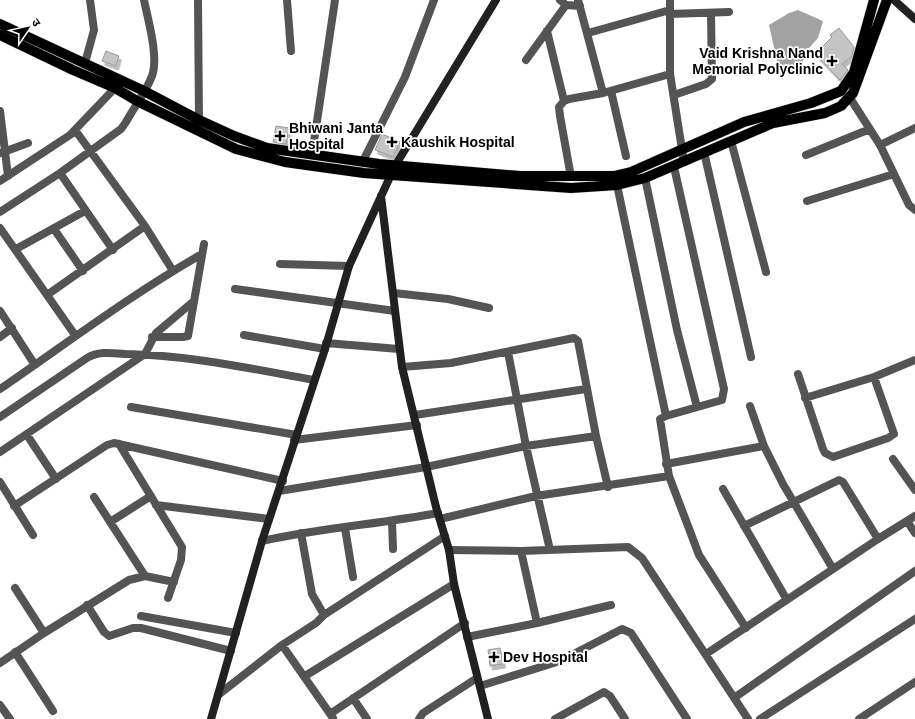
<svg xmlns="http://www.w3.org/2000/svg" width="915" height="719" font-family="Arial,'Noto Sans Devanagari',sans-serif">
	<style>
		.water { fill: #a2a2a2 }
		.building { fill: #c4c4c4; stroke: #989898; filter: url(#shadow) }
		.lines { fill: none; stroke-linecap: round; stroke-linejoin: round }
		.primary-casing { stroke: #dbdbdb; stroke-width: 11 }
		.street { stroke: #545454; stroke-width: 8 }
		.secondary { stroke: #212121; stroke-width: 8 }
		.primary { stroke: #000; stroke-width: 10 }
		.poi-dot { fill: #000; stroke: #fff; stroke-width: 1.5 }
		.labels { text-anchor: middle; stroke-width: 3.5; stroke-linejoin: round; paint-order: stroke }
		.poi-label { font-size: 14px; font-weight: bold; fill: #000; stroke: #fff; text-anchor: start }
	</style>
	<defs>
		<filter id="shadow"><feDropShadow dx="2.5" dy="4" stdDeviation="0" flood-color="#0004"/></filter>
	</defs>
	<rect width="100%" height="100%" fill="#fff"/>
	<path class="water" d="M 798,10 L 823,21 L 818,38 L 809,48 L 802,63 L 805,75 L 796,75 L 793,69 L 780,74 L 769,25 L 789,13 Z"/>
	<path class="building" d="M 839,28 L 854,47 L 852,56 L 842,64 L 848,70 L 840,80 L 815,54 L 832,37 L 830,35 Z
		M 106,51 L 119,56 L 116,66 L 102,61 Z
		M 276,126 L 289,128 L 286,144 L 273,142 Z
		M 382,134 L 400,142 L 393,157 L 375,150 Z
		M 500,648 L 503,664 L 490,666 L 488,650 Z"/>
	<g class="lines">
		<g class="primary-casing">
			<path id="primary" d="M 0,24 L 144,91 L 199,120 L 234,136 L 267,148 L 379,164 L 520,176 L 614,176 L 631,172 L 744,122 L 811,103 L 841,91 L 854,72 L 874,0
				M 0,35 L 73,70 L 115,88 L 137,101 L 236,149 L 285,162 L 364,173 L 571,188 L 617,185 L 645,178 L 773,123 L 825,113 L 841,106 L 853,93 L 887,0"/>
		</g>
		<path class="street" d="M 198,0 L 199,120
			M 287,0 L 291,51
			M 560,0 L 566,5 L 580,6
			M 578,0 L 603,93
			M 670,0 L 670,74 L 684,162
			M 670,14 L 729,12
			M 547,31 L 564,101
			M 588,33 L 670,10
			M 526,60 L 566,5
			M 85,63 L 94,30 L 90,0
			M 611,91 L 626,156
			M 674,95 L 706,84 L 712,79 L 711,13
			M 850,98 L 880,145 L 909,205 L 915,210
			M 0,111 L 8,176
			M 75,130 L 145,226 L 173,271
			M 731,141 L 766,272
			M 880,145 L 915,128
			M 704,152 L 751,357
			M 1,153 L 28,143
			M 312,155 L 335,0
			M 806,155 L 870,129
			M 363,161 L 405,77 L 434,0
			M 60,173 L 113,250
			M 571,177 L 560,116 L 559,107 L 564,101 L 569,99 L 603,93 L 670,74
			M 645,178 L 677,330 L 697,407
			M 0,181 L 70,135 L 115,88
			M 617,185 L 666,416
			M 807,201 L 894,174
			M 0,212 L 60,173 L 121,129 L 126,122 C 134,107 146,92 152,76 C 159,57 148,20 144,0
			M 0,228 L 75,335
			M 54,229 L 83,271
			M 16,249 L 85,211
			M 280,264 L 349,266
			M 235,289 L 395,311
			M 394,293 L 448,299 L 489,308
			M 47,295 L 145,226
			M 0,311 L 35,365
			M 244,335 L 325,349
			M 0,337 L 12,328
			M 152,337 L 183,337 L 188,336 L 204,244
			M 326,343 L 399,349
			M 508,352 L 526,446 L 550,550
			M 402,367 L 451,363 L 574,338 L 578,341 L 596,436 L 608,487
			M 798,374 L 823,449 L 825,453 L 833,457 L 888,438 L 894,434 L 874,377
			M 0,389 C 67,343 132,294 202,254
			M 805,398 L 874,377 L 915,360
			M 750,406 L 764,446 L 783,484 L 833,569
			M 131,407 L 297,435
			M 415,415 L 586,389
			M 0,417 L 87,358 C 98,351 112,353 126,354 C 189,355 252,369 314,380
			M 27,435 L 56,479
			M 294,440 L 417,425
			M 119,444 L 182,547 L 181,560 L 168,598
			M 0,452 L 145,354 L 156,333 L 194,301
			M 893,459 L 915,490
			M 666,464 L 764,446
			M 669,476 L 699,555 L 746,628
			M 0,482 L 33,535
			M 723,489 L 787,600
			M 279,491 L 426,467 L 526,446 L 596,436
			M 94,497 L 145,576
			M 156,505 L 269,519
			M 14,506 L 107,445 L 114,443 L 283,481
			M 440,519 L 536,496 L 669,476 L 660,419 L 666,416 L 722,400 L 724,389 L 674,167
			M 392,521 L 393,549
			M 907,521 L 915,533
			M 110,522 L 151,496
			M 744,526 L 839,480 L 843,482 L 878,539
			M 345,528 L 353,577
			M 301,533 L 312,594 L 324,615
			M 262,541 C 320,528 380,524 438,513
			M 449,550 L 521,551 L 628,547 L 642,558 L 748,719
			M 521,551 L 537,623
			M 15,588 L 44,633
			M 87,605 L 104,632 L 109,636 L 133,628 L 141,628 L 231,651
			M 141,616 L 236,633
			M 467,637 L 537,623 L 611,605
			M 282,645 L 333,718
			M 15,652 L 53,711
			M 706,654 L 878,539 L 915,516
			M 0,663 L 44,633 L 129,580 L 145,576 L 174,582
			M 305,676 L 454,584
			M 480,686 L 560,661 L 622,629 L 631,633 L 687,719
			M 218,695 L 282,645 L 316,623 L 324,615 L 445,536
			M 353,698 L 367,719
			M 734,698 L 915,571
			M 0,705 L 10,719
			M 330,714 L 465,623
			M 419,719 L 423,713 L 477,678
			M 555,719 L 604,692 L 610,696 L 625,719
			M 760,719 L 915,619
			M 859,719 L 915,682"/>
		<path class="secondary" d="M 894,0 L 915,19
			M 381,196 L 402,367 L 436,507 L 449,550 L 454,584 L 488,719
			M 211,719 L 262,541 L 325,349 L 349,266 L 395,166 L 496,0"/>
		<use href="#primary" class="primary"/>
	</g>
	<g class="poi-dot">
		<path d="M830 55h4v4h4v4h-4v4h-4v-4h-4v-4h4z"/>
		<path d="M278 130h4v4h4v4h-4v4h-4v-4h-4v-4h4z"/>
		<path d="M390 136h4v4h4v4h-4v4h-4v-4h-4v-4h4z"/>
		<path d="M492 651h4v4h4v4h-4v4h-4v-4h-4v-4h4z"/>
	</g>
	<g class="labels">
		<g class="poi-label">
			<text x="823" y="58" text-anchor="end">Vaid Krishna Nand<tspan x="823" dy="16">Memorial Polyclinic</tspan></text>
			<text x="289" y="133">Bhiwani Janta<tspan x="289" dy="16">Hospital</tspan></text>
			<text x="401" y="147">Kaushik Hospital</text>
			<text x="503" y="662">Dev Hospital</text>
		</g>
	</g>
	<g transform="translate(28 28) rotate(56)" stroke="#ffffff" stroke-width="3" paint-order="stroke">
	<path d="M0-3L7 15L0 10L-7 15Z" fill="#000000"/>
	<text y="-6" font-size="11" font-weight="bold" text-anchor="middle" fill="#000000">उ</text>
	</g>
</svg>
